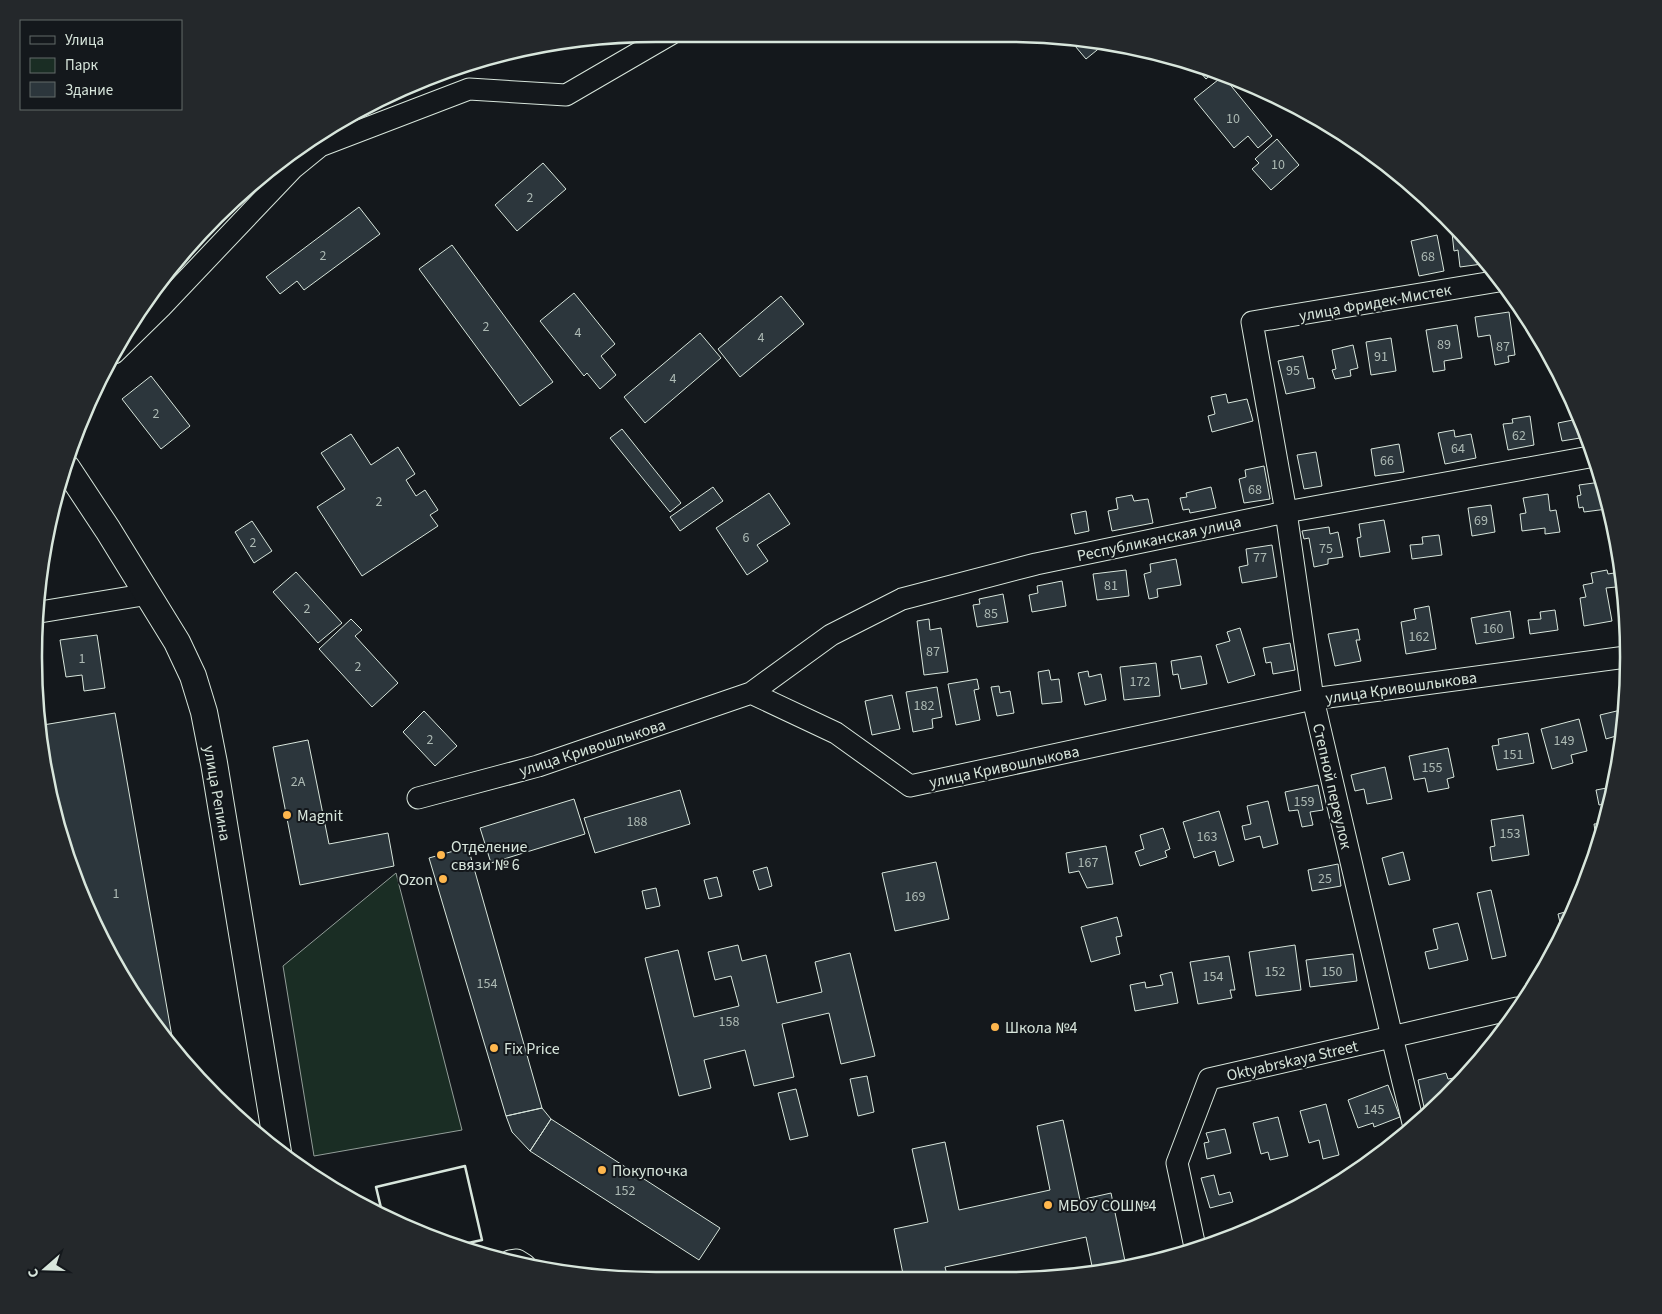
<svg xmlns="http://www.w3.org/2000/svg" width="1662" height="1314" font-family="'Source Sans 3',sans-serif">
	<style>
		.green { fill: #1a2d24; stroke: #939e99 }
		.building { fill: #2c363c; stroke: #d8e6dc }
		.lines { fill: none; stroke-linecap: round; stroke-linejoin: round }
		.minor-casing { stroke: #d8e6dc; stroke-width: 23 }
		.major-casing { stroke: #d8e6dc; stroke-width: 28 }
		.minor { stroke: #14181c; stroke-width: 21 }
		.major { stroke: #14181c; stroke-width: 26 }
		.wall { stroke: #d8e6dc; stroke-width: 2.5 }
		.poi-dot { fill: #ffb74d; stroke: #14181c; stroke-width: 2 }
		.labels { text-anchor: middle; stroke-width: 4; stroke-linejoin: round; paint-order: stroke }
		.number-label { font-size: 14px; fill: #adbab4 }
		.street-label { font-size: 16px; fill: #d8e6dc; stroke: #14181c }
		.poi-label { font-size: 16px; fill: #d8e6dc; stroke: #14181c; text-anchor: start }
		.rim { fill: none; stroke: #d8e6dc; stroke-width: 2.5 }
	</style>
	<rect width="100%" height="100%" fill="#14181c"/>
	<path class="green" d="M 396,873 L 462,1130 L 314,1156 L 283,966 Z"/>
	<path class="building" d="M 1070,40 L 1102,46 L 1086,59 Z
		M 1194,65 L 1206,67 L 1215,71 L 1206,79 Z
		M 1223,76 L 1272,136 L 1258,148 L 1248,136 L 1234,148 L 1194,99 Z
		M 1277,139 L 1299,165 L 1271,190 L 1252,169 L 1259,163 L 1255,159 Z
		M 543,163 L 566,189 L 517,231 L 495,205 Z
		M 359,207 L 380,234 L 304,290 L 297,281 L 280,294 L 266,277 Z
		M 224,210 L 227,213 L 209,229 L 208,228 L 217,216 Z
		M 1459,232 L 1474,246 L 1481,257 L 1482,264 L 1460,267 L 1458,250 L 1454,251 L 1452,233 Z
		M 1437,235 L 1444,271 L 1419,276 L 1411,241 Z
		M 452,245 L 553,382 L 520,406 L 419,269 Z
		M 574,293 L 615,344 L 601,356 L 616,375 L 600,389 L 587,373 L 584,376 L 540,321 Z
		M 781,296 L 804,324 L 740,377 L 718,349 Z
		M 1509,312 L 1515,355 L 1508,356 L 1509,362 L 1495,365 L 1490,335 L 1478,337 L 1475,317 Z
		M 1457,325 L 1462,358 L 1444,361 L 1445,370 L 1433,372 L 1426,330 Z
		M 700,333 L 721,358 L 645,423 L 624,397 Z
		M 1391,338 L 1396,371 L 1371,375 L 1366,342 Z
		M 1353,345 L 1358,368 L 1350,370 L 1351,376 L 1335,379 L 1332,370 L 1336,369 L 1332,350 Z
		M 1303,356 L 1308,379 L 1313,378 L 1315,388 L 1286,394 L 1278,361 Z
		M 151,376 L 190,426 L 161,449 L 122,399 Z
		M 1226,394 L 1228,403 L 1247,399 L 1253,421 L 1212,432 L 1208,416 L 1215,414 L 1211,397 Z
		M 1570,402 L 1586,437 L 1562,441 L 1558,423 L 1573,420 Z
		M 1530,416 L 1534,445 L 1508,450 L 1503,424 L 1513,423 L 1512,419 Z
		M 622,429 L 681,503 L 670,512 L 610,438 Z
		M 1454,430 L 1455,437 L 1471,434 L 1476,458 L 1445,464 L 1438,433 Z
		M 351,434 L 371,465 L 398,447 L 415,474 L 406,480 L 416,496 L 425,490 L 438,510 L 430,515 L 438,526 L 362,576 L 317,507 L 345,489 L 321,453 Z
		M 1399,444 L 1404,472 L 1375,476 L 1371,449 Z
		M 1316,452 L 1322,486 L 1304,489 L 1297,455 Z
		M 1264,466 L 1270,499 L 1244,503 L 1239,479 L 1246,477 L 1245,470 Z
		M 1601,482 L 1607,509 L 1584,512 L 1583,507 L 1579,508 L 1577,496 L 1581,495 L 1579,485 Z
		M 713,487 L 723,501 L 680,531 L 670,517 Z
		M 1211,487 L 1216,508 L 1190,513 L 1189,509 L 1183,510 L 1180,498 L 1187,497 L 1186,493 Z
		M 769,493 L 790,524 L 757,545 L 768,561 L 747,575 L 716,528 Z
		M 1548,494 L 1550,511 L 1556,510 L 1560,532 L 1545,534 L 1545,528 L 1522,531 L 1520,514 L 1526,513 L 1523,498 Z
		M 1132,495 L 1134,501 L 1148,499 L 1153,523 L 1112,531 L 1108,511 L 1118,509 L 1116,498 Z
		M 1491,505 L 1495,532 L 1472,536 L 1468,508 Z
		M 1086,511 L 1089,531 L 1075,534 L 1071,514 Z
		M 1384,520 L 1390,552 L 1360,557 L 1357,538 L 1361,537 L 1359,524 Z
		M 252,521 L 272,551 L 254,563 L 235,532 Z
		M 1329,527 L 1330,534 L 1338,532 L 1343,557 L 1328,559 L 1328,564 L 1314,567 L 1309,538 L 1304,539 L 1302,531 Z
		M 1439,535 L 1442,555 L 1412,559 L 1410,545 L 1423,544 L 1422,537 Z
		M 1272,545 L 1277,577 L 1242,583 L 1239,567 L 1248,565 L 1246,549 Z
		M 1176,559 L 1181,585 L 1157,589 L 1158,597 L 1149,599 L 1144,574 L 1151,572 L 1150,564 Z
		M 1126,570 L 1129,596 L 1097,600 L 1093,574 Z
		M 1607,570 L 1608,574 L 1614,573 L 1616,587 L 1606,588 L 1612,621 L 1584,626 L 1580,598 L 1586,597 L 1583,585 L 1593,583 L 1591,573 Z
		M 296,572 L 342,623 L 318,643 L 273,592 Z
		M 1062,581 L 1066,606 L 1032,612 L 1029,595 L 1038,593 L 1037,586 Z
		M 1003,594 L 1008,622 L 977,627 L 973,605 L 980,604 L 979,599 Z
		M 1429,606 L 1436,649 L 1406,654 L 1401,622 L 1416,619 L 1414,609 Z
		M 1555,610 L 1558,630 L 1530,634 L 1528,620 L 1541,619 L 1540,612 Z
		M 1510,611 L 1514,638 L 1476,644 L 1471,618 Z
		M 351,619 L 362,630 L 355,636 L 398,683 L 372,707 L 319,649 Z
		M 929,619 L 930,630 L 941,628 L 948,672 L 924,675 L 917,621 Z
		M 1240,628 L 1255,675 L 1228,683 L 1216,645 L 1230,641 L 1227,632 Z
		M 1358,629 L 1360,640 L 1356,640 L 1361,661 L 1335,666 L 1328,634 Z
		M 97,635 L 105,688 L 84,691 L 82,675 L 66,677 L 60,640 Z
		M 1290,643 L 1295,670 L 1273,674 L 1271,662 L 1266,663 L 1263,648 Z
		M 1201,656 L 1207,684 L 1181,689 L 1178,674 L 1173,675 L 1171,661 Z
		M 37,659 L 40,672 L 36,672 L 34,660 Z
		M 1156,663 L 1160,696 L 1124,700 L 1120,667 Z
		M 1049,670 L 1051,680 L 1059,679 L 1062,702 L 1042,704 L 1038,672 Z
		M 1088,671 L 1089,677 L 1101,674 L 1106,700 L 1085,705 L 1078,673 Z
		M 977,679 L 979,689 L 974,690 L 980,720 L 956,725 L 948,684 Z
		M 999,686 L 1000,693 L 1010,691 L 1014,713 L 997,716 L 991,687 Z
		M 937,687 L 942,717 L 932,719 L 933,728 L 913,732 L 906,692 Z
		M 892,695 L 900,729 L 872,735 L 865,701 Z
		M 1625,709 L 1619,746 L 1616,736 L 1606,739 L 1600,715 Z
		M 424,711 L 457,746 L 435,766 L 403,732 Z
		M 115,713 L 174,1048 L 117,968 L 55,818 L 43,725 Z
		M 1579,719 L 1587,751 L 1571,755 L 1573,763 L 1552,769 L 1541,729 Z
		M 1528,733 L 1534,763 L 1497,770 L 1492,746 L 1499,745 L 1498,739 Z
		M 308,740 L 329,844 L 388,833 L 394,866 L 300,885 L 273,747 Z
		M 1448,748 L 1454,777 L 1447,779 L 1449,788 L 1428,792 L 1425,778 L 1414,780 L 1409,756 Z
		M 1385,767 L 1392,799 L 1367,804 L 1364,789 L 1355,791 L 1351,775 Z
		M 1318,785 L 1323,810 L 1310,812 L 1313,825 L 1302,827 L 1298,810 L 1289,811 L 1285,792 Z
		M 1612,787 L 1610,803 L 1599,805 L 1596,790 Z
		M 680,790 L 690,824 L 595,853 L 584,818 Z
		M 574,799 L 585,834 L 491,863 L 480,828 Z
		M 1268,801 L 1278,844 L 1263,848 L 1260,836 L 1245,840 L 1242,826 L 1251,824 L 1247,806 Z
		M 1219,811 L 1234,861 L 1219,866 L 1215,851 L 1194,858 L 1183,822 Z
		M 1523,815 L 1529,855 L 1492,861 L 1490,847 L 1495,846 L 1491,820 Z
		M 1605,823 L 1597,845 L 1594,824 Z
		M 1163,828 L 1170,849 L 1165,851 L 1167,857 L 1140,866 L 1135,852 L 1144,849 L 1140,835 Z
		M 1106,846 L 1113,884 L 1087,888 L 1079,871 L 1069,873 L 1066,853 Z
		M 468,847 L 542,1108 L 506,1116 L 429,858 Z
		M 1403,852 L 1410,880 L 1389,885 L 1382,858 Z
		M 936,862 L 949,919 L 895,931 L 882,873 Z
		M 1338,864 L 1341,886 L 1312,891 L 1308,870 Z
		M 767,867 L 772,886 L 759,890 L 753,871 Z
		M 717,877 L 722,896 L 709,899 L 704,880 Z
		M 656,888 L 660,906 L 646,909 L 642,891 Z
		M 1491,890 L 1506,956 L 1492,959 L 1477,893 Z
		M 1572,910 L 1564,933 L 1563,935 L 1558,914 Z
		M 1117,917 L 1122,936 L 1116,937 L 1120,954 L 1091,962 L 1081,927 Z
		M 1458,923 L 1468,960 L 1429,969 L 1425,952 L 1438,949 L 1433,929 Z
		M 738,945 L 742,961 L 766,955 L 777,1003 L 822,992 L 815,962 L 850,953 L 875,1056 L 841,1064 L 829,1013 L 782,1024 L 794,1077 L 754,1086 L 745,1050 L 704,1060 L 711,1088 L 679,1096 L 645,958 L 678,950 L 694,1017 L 739,1006 L 731,976 L 715,980 L 708,952 Z
		M 1295,945 L 1301,990 L 1256,996 L 1249,952 Z
		M 1353,954 L 1357,981 L 1310,987 L 1306,960 Z
		M 1229,956 L 1235,990 L 1230,990 L 1232,998 L 1198,1004 L 1190,962 Z
		M 1172,972 L 1178,1003 L 1135,1011 L 1130,985 L 1145,982 L 1146,988 L 1163,985 L 1160,975 Z
		M 1446,1073 L 1448,1079 L 1454,1078 L 1455,1083 L 1436,1104 L 1424,1107 L 1418,1080 Z
		M 867,1076 L 874,1112 L 858,1116 L 850,1079 Z
		M 1388,1085 L 1400,1117 L 1374,1127 L 1373,1123 L 1358,1128 L 1348,1100 Z
		M 796,1089 L 808,1136 L 790,1140 L 778,1093 Z
		M 1326,1104 L 1339,1155 L 1323,1159 L 1319,1140 L 1309,1143 L 1300,1111 Z
		M 542,1108 L 551,1119 L 530,1151 L 512,1132 L 506,1116 Z
		M 1278,1117 L 1288,1156 L 1270,1160 L 1268,1152 L 1261,1154 L 1253,1123 Z
		M 551,1119 L 720,1228 L 699,1260 L 530,1151 Z
		M 1063,1120 L 1080,1200 L 1111,1193 L 1126,1266 L 1093,1271 L 1086,1237 L 945,1267 L 948,1279 L 904,1279 L 894,1229 L 928,1222 L 912,1149 L 945,1142 L 959,1210 L 1050,1190 L 1037,1126 Z
		M 1225,1129 L 1231,1153 L 1207,1159 L 1204,1143 L 1209,1142 L 1206,1133 Z
		M 1214,1175 L 1219,1195 L 1230,1192 L 1233,1202 L 1210,1208 L 1201,1178 Z"/>
	<g class="lines">
		<g class="minor-casing">
			<path id="minor" d="M 114,353 L 161,307 L 293,168 L 320,146 L 469,89 L 566,95 L 671,34
				M 40,612 L 149,594
				M 751,693 L 831,635 L 902,599 L 1036,564 L 1286,512 L 1595,456
				M 418,798 L 538,766 L 751,693 L 836,733 L 910,786 L 1313,699 L 1626,657
				M 1414,1127 L 1392,1037 L 1313,699 L 1286,512 L 1252,322 L 1499,281
				M 1195,1247 L 1177,1163 L 1209,1079 L 1517,1008
				M 510,1261 L 517,1260 L 525,1265"/>
		</g>
		<g class="major-casing">
			<path id="major" d="M 67,468 L 108,530 L 177,642 L 193,676 L 204,712 L 214,763 L 278,1152"/>
		</g>
		<use href="#minor" class="minor"/>
		<use href="#major" class="major"/>
		<path class="wall" d="M 382,1212 L 376,1187 L 465,1166 L 482,1240 L 459,1245"/>
	</g>
	<g class="poi-dot">
		<circle cx="287" cy="815" r="5"/>
		<circle cx="441" cy="855" r="5"/>
		<circle cx="443" cy="879" r="5"/>
		<circle cx="995" cy="1027" r="5"/>
		<circle cx="494" cy="1048" r="5"/>
		<circle cx="602" cy="1170" r="5"/>
		<circle cx="1048" cy="1205" r="5"/>
	</g>
	<g class="labels">
		<g class="number-label">
			<text x="1233" y="123">10</text>
			<text x="1278" y="169">10</text>
			<text x="530" y="202">2</text>
			<text x="323" y="260">2</text>
			<text x="1428" y="261">68</text>
			<text x="486" y="331">2</text>
			<text x="578" y="337">4</text>
			<text x="761" y="342">4</text>
			<text x="1444" y="349">89</text>
			<text x="1503" y="351">87</text>
			<text x="1381" y="361">91</text>
			<text x="1293" y="375">95</text>
			<text x="673" y="383">4</text>
			<text x="156" y="418">2</text>
			<text x="1519" y="440">62</text>
			<text x="1458" y="453">64</text>
			<text x="1387" y="465">66</text>
			<text x="1255" y="494">68</text>
			<text x="379" y="506">2</text>
			<text x="1481" y="525">69</text>
			<text x="746" y="542">6</text>
			<text x="253" y="547">2</text>
			<text x="1326" y="553">75</text>
			<text x="1260" y="562">77</text>
			<text x="1111" y="590">81</text>
			<text x="307" y="613">2</text>
			<text x="991" y="618">85</text>
			<text x="1493" y="633">160</text>
			<text x="1419" y="641">162</text>
			<text x="933" y="656">87</text>
			<text x="82" y="663">1</text>
			<text x="358" y="671">2</text>
			<text x="1140" y="686">172</text>
			<text x="924" y="710">182</text>
			<text x="430" y="744">2</text>
			<text x="1564" y="745">149</text>
			<text x="1513" y="759">151</text>
			<text x="1432" y="772">155</text>
			<text x="298" y="786">2А</text>
			<text x="1304" y="806">159</text>
			<text x="637" y="826">188</text>
			<text x="1510" y="838">153</text>
			<text x="1207" y="841">163</text>
			<text x="1088" y="867">167</text>
			<text x="1325" y="883">25</text>
			<text x="116" y="898">1</text>
			<text x="915" y="901">169</text>
			<text x="1275" y="976">152</text>
			<text x="1332" y="976">150</text>
			<text x="1213" y="981">154</text>
			<text x="487" y="988">154</text>
			<text x="729" y="1026">158</text>
			<text x="1374" y="1114">145</text>
			<text x="625" y="1195">152</text>
		</g>
		<g class="street-label">
			<text transform="translate(1375 302) rotate(-10)" y="6">улица Фридек-Мистек</text>
			<text transform="translate(1159 538) rotate(-12)" y="6">Республиканская улица</text>
			<text transform="translate(1401 687) rotate(-8)" y="6">улица Кривошлыкова</text>
			<text transform="translate(592 747) rotate(-18)" y="6">улица Кривошлыкова</text>
			<text transform="translate(1004 766) rotate(-12)" y="6">улица Кривошлыкова</text>
			<text transform="translate(1333 786) rotate(77)" y="6">Степной переулок</text>
			<text transform="translate(218 793) rotate(80)" y="6">улица Репина</text>
			<text transform="translate(1292 1060) rotate(-13)" y="6">Oktyabrskaya Street</text>
		</g>
		<g class="poi-label">
			<text x="297" y="821">Magnit</text>
			<text x="451" y="852">Отделение<tspan x="451" dy="18">связи № 6</tspan></text>
			<text x="433" y="885" text-anchor="end">Ozon</text>
			<text x="1005" y="1033">Школа №4</text>
			<text x="504" y="1054">Fix Price</text>
			<text x="612" y="1176">Покупочка</text>
			<text x="1058" y="1211">МБОУ СОШ№4</text>
		</g>
	</g>
	<path d="M0 0H1662V1314H0ZM656 42H1006A614 614 0 0 1 1620 656V658A614 614 0 0 1 1006 1272H656A614 614 0 0 1 42 658V656A614 614 0 0 1 656 42Z" fill="#24282b" fill-rule="evenodd"/>
	<path class="rim" d="M656 42H1006A614 614 0 0 1 1620 656V658A614 614 0 0 1 1006 1272H656A614 614 0 0 1 42 658V656A614 614 0 0 1 656 42Z"/>
	<rect x="20" y="20" width="162" height="90" fill="#14181c" stroke="#626a69"/>
	<rect x="30" y="36" width="25" height="8" fill="#14181c" stroke="#626a69"/>
	<text x="65" y="45" font-size="15" fill="#d8e6dc">Улица</text>
	<rect x="30" y="58" width="25" height="15" fill="#1a2d24" stroke="#626a69"/>
	<text x="65" y="70" font-size="15" fill="#d8e6dc">Парк</text>
	<rect x="30" y="82" width="25" height="15" fill="#2c363c" stroke="#626a69"/>
	<text x="65" y="95" font-size="15" fill="#d8e6dc">Здание</text>
	<g transform="translate(45 1269) rotate(250)" stroke="#14181c" stroke-width="4" paint-order="stroke">
	<path d="M0-4L9 19L0 12L-9 19Z" fill="#d8e6dc"/>
	<text y="-8" font-size="14" font-weight="bold" text-anchor="middle" fill="#d8e6dc">С</text>
	</g>
</svg>
